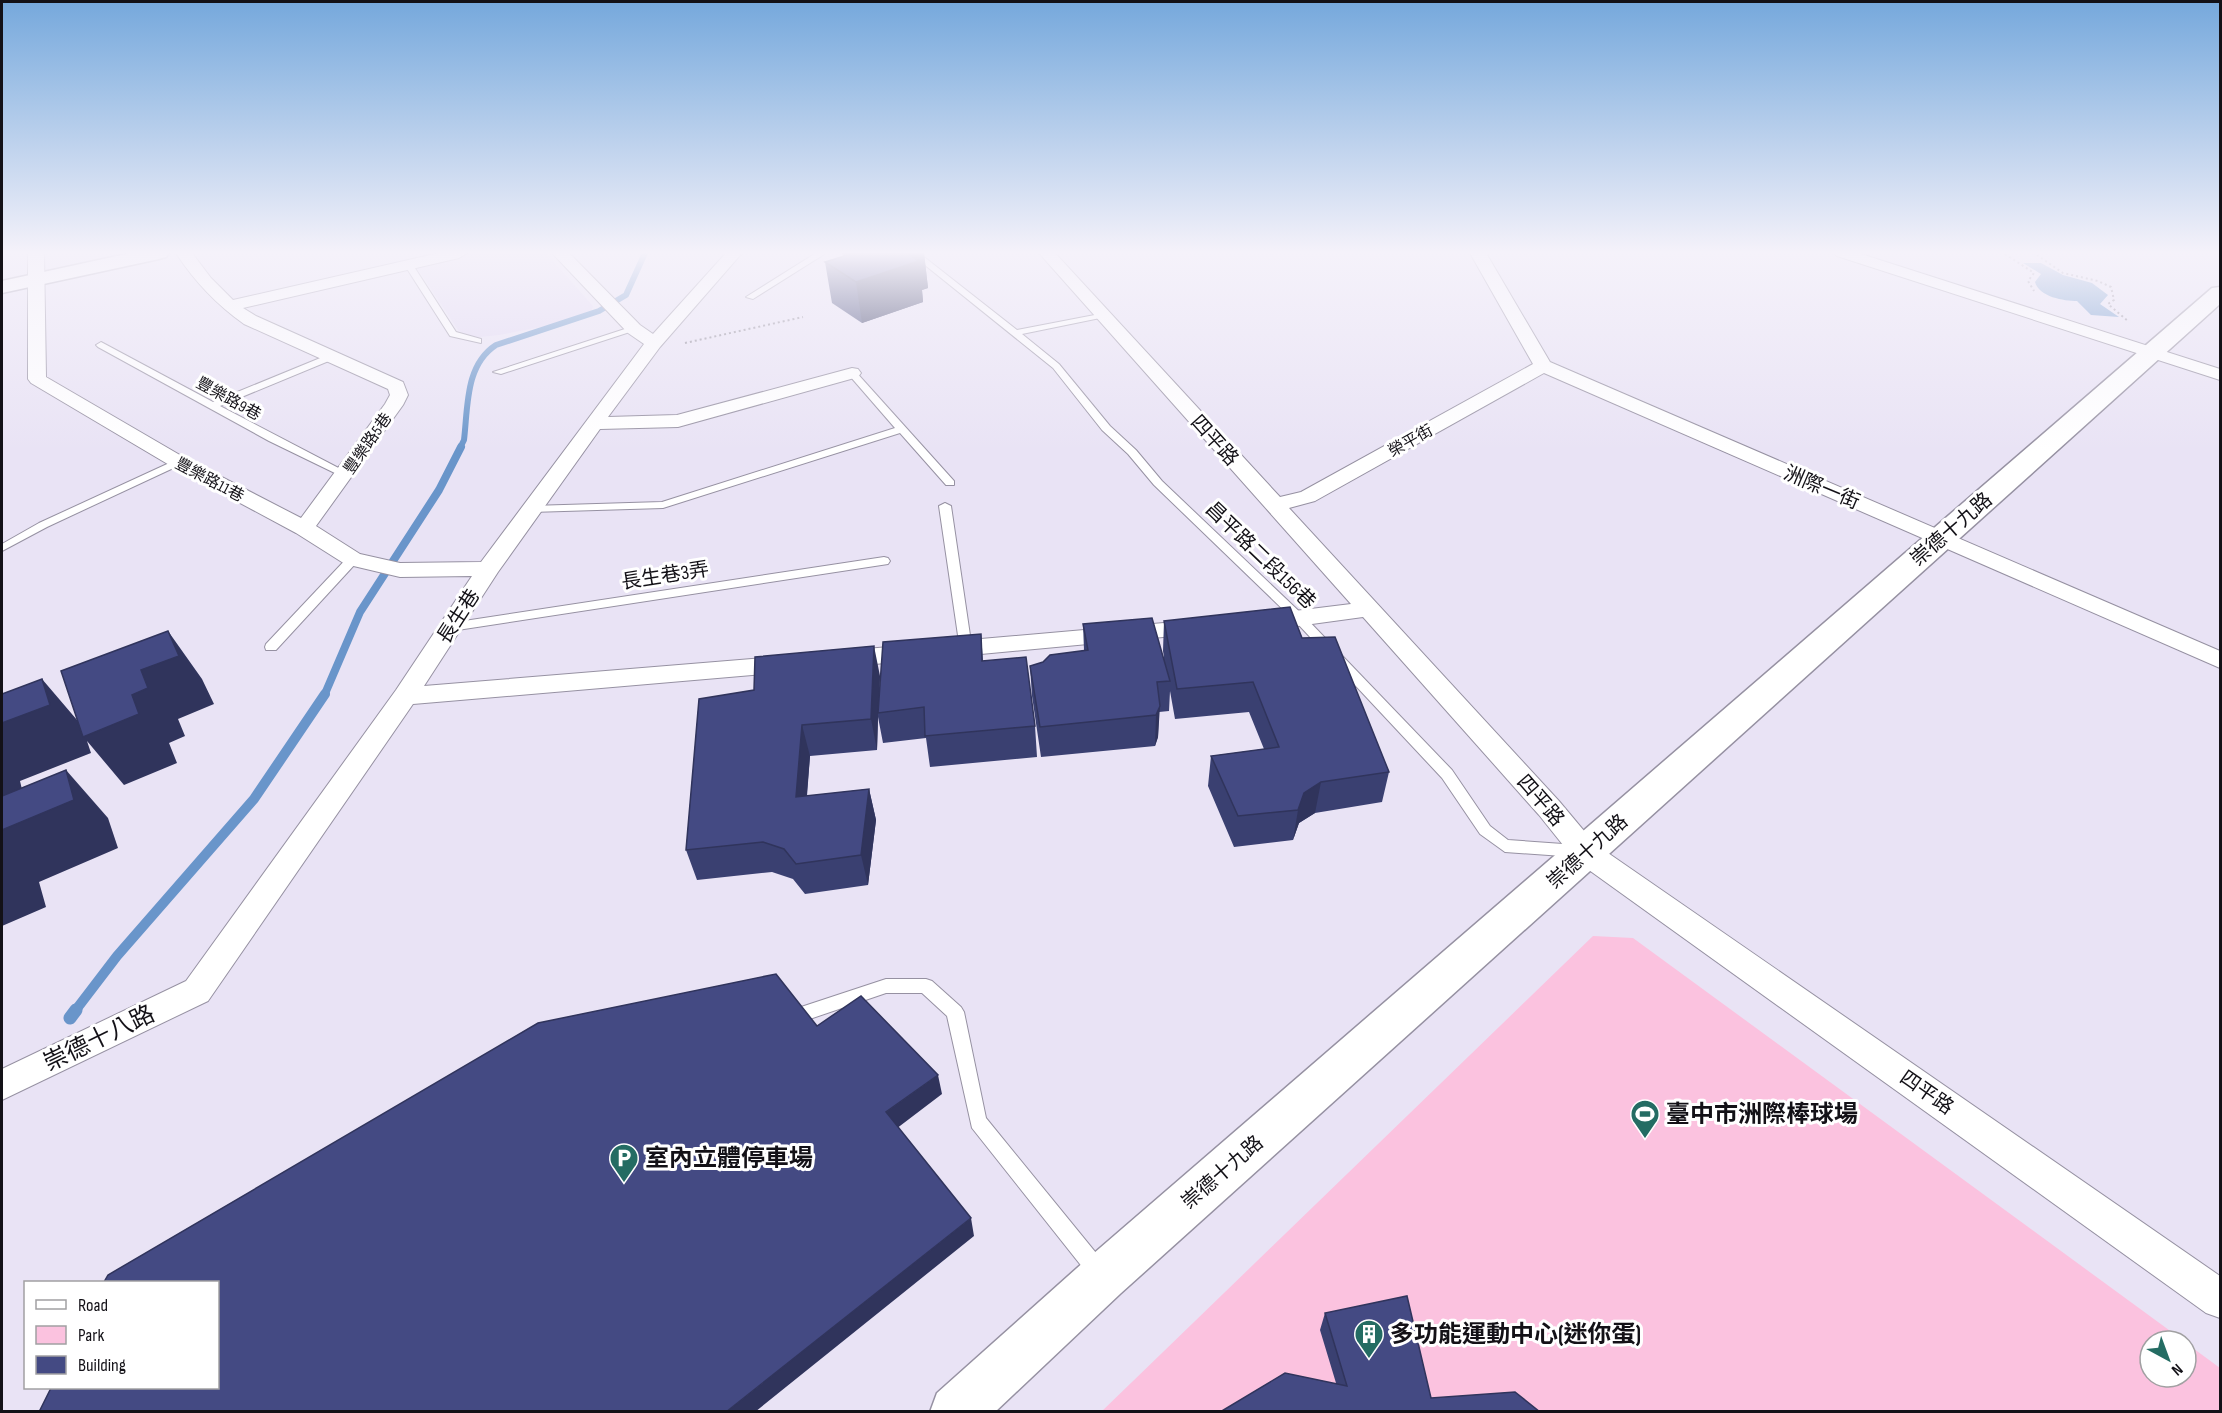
<svg xmlns="http://www.w3.org/2000/svg" width="2222" height="1413" font-family="'Sofia Sans Condensed','Noto Sans TC',sans-serif">
	<style>
		.built { fill: #e2d9f3 }
		.green { fill: #fbc2df }
		.water { fill: #6995ca }
		.lines { fill: none; stroke-linecap: round; stroke-linejoin: round }
		.stream-far3 { stroke: #6995ca; stroke-width: 6 }
		.stream-far2 { stroke: #6995ca; stroke-width: 8 }
		.stream-far1 { stroke: #6995ca; stroke-width: 10 }
		.stream { stroke: #6995ca; stroke-width: 13 }
		.service-casing { stroke: #9691a2; stroke-width: 2 }
		.minor-casing { stroke: #9691a2; stroke-width: 2 }
		.tertiary-casing { stroke: #9691a2; stroke-width: 3 }
		.path { stroke: #8f8b98; stroke-width: 2; stroke-dasharray: 2 3; stroke-linecap: butt }
		.service { fill: #fff; fill-rule: evenodd }
		.minor { fill: #fff; fill-rule: evenodd }
		.tertiary { fill: #fff; fill-rule: evenodd }
		.wall { fill: #3a4071 }
		.shaded-wall { fill: #30345c }
		.building { fill: #444a83; stroke: #30345c; stroke-width: 1.5 }
		.labels { text-anchor: middle; stroke-width: 6; stroke-linejoin: round; paint-order: stroke }
		.far-street-label { font-size: 16px; fill: #131117; stroke: #fff }
		.street-label { font-size: 20px; fill: #131117; stroke: #fff }
		.near-street-label { font-size: 24px; fill: #131117; stroke: #fff }
		.near-poi-label { font-size: 24px; font-weight: bold; fill: #131117; stroke: #fff; text-anchor: start }
	</style>
	<rect width="100%" height="100%" fill="#e9e3f5"/>
	<path class="built" d="M 475,253 L 546,253 L 593,306 L 591,312 L 562,323 L 499,335 L 470,338 L 458,330 L 416,266 Z"/>
	<path class="green" d="M 1593,936 L 1633,938 L 2184,1341 L 2150,1341 L 2150,1377 L 2186,1377 L 2186,1343 L 2220,1368 L 2220,1412 L 1101,1412 Z"/>
	<path class="water" d="M 2023,263 L 2041,263 L 2063,275 L 2092,283 L 2108,295 L 2100,304 L 2119,317 L 2091,315 L 2077,301 C 2064,301 2039,297 2035,282 L 2041,274 Z"/>
	<g class="lines">
		<path class="stream-far3" d="M 460,448 L 464,440 C 468,407 465,365 496,345 L 599,311 L 626,295 L 645,253"/>
		<path class="stream-far2" d="M 324,696 L 360,612 L 439,490 L 461,447"/>
		<path class="stream-far1" d="M 75,1011 L 117,956 L 254,799 L 325,694"/>
		<path class="stream" d="M 70,1018 L 76,1010"/>
		<g class="service-casing">
			<path id="service" d="M 816,253 L 826,253 L 753,299 L 746,297 Z
				M 910,253 L 919,253 L 1017,330 L 1105,313 L 1105,317 L 1022,334 L 1059,364 L 1110,426 L 1136,450 L 1162,481 L 1304,616 L 1452,770 L 1490,826 L 1508,840 L 1577,845 L 1582,847 L 1585,851 L 1582,855 L 1577,857 L 1505,852 L 1480,834 L 1442,778 L 1296,622 L 1154,485 L 1128,454 L 1102,430 L 1053,368 Z
				M 405,262 L 411,262 L 456,332 L 481,339 L 481,343 L 450,336 L 404,264 Z
				M 631,327 L 639,329 L 501,374 L 493,372 Z
				M 101,342 L 213,402 L 330,354 L 336,354 L 336,358 L 220,406 L 350,474 L 345,477 L 341,476 L 269,441 L 98,347 L 96,345 Z
				M 852,370 L 855,371 L 954,481 L 954,485 L 946,485 L 900,433 L 663,508 L 531,512 L 525,509 L 531,506 L 662,502 L 895,428 L 849,375 L 849,371 Z
				M 178,459 L 183,462 L 182,464 L 47,527 L 2,551 L 2,544 L 39,523 Z
				M 945,503 L 951,506 L 972,649 L 966,653 L 960,649 L 939,506 Z
				M 353,555 L 359,559 L 357,562 L 276,650 L 266,650 L 265,647 L 266,644 L 349,556 Z
				M 884,557 L 888,558 L 890,561 L 888,564 L 451,631 L 445,627 L 451,623 Z
				M 886,979 L 926,979 L 932,981 L 961,1007 L 964,1012 L 986,1118 L 1105,1264 L 1108,1271 L 1105,1278 L 1098,1281 L 1091,1278 L 972,1128 L 947,1016 L 922,993 L 886,993 L 798,1023 L 792,1020 L 789,1015 L 792,1010 Z"/>
		</g>
		<g class="minor-casing">
			<path id="minor" d="M 28,253 L 44,253 L 46,377 L 185,458 L 301,518 L 385,404 L 390,395 L 388,389 L 244,324 C 216,304 195,282 176,253 L 192,253 L 211,278 L 233,300 L 439,253 L 467,253 L 459,258 L 243,308 L 256,316 L 403,382 L 408,395 L 403,405 L 316,526 L 360,554 L 400,563 L 481,562 L 644,344 L 628,333 L 552,253 L 569,253 L 640,325 L 653,334 L 726,253 L 742,253 L 660,347 L 608,417 L 677,415 L 852,368 L 858,369 L 861,373 L 858,377 L 678,427 L 600,429 L 498,572 L 424,686 L 788,656 L 797,658 L 800,664 L 797,670 L 788,672 L 413,704 L 208,1001 L 2,1100 L 2,1069 L 186,981 L 396,690 L 472,576 L 400,577 L 345,564 L 296,533 L 171,466 L 31,383 L 28,379 Z
				M 1039,253 L 1055,253 L 1280,497 L 1301,492 L 1533,364 L 1470,253 L 1486,253 L 1550,362 L 2220,651 L 2220,668 L 1544,373 L 1315,501 L 1289,508 L 1559,801 L 1595,844 L 2220,1276 L 2220,1318 L 2206,1313 L 1575,860 L 1539,815 L 1363,617 L 1261,631 L 1253,628 L 1249,623 L 1253,618 L 1261,615 L 1351,604 Z
				M 1834,253 L 1858,253 L 2220,369 L 2220,380 L 1837,256 Z
				M 1198,620 L 1206,623 L 1210,628 L 1206,633 L 843,667 L 834,665 L 831,659 L 834,653 L 843,651 Z"/>
		</g>
		<g class="tertiary-casing">
			<path id="tertiary" d="M 131,253 L 169,253 L 166,257 L 159,259 L 2,293 L 2,281 Z
				M 2220,287 L 2220,304 L 1120,1294 L 995,1412 L 930,1412 L 937,1393 L 1086,1260 L 2212,288 Z"/>
		</g>
		<path class="path" d="M 2005,254 L 2034,273 L 2028,281 L 2034,291
			M 2037,255 L 2063,273 L 2098,281 L 2111,287 L 2114,300 L 2108,304 L 2128,321
			M 685,343 L 803,317"/>
		<use href="#service" class="service"/>
		<use href="#minor" class="minor"/>
		<use href="#tertiary" class="tertiary"/>
	</g>
	<path class="wall" d="M 842,253 L 924,253 L 928,288 L 922,290 L 923,302 L 862,323 L 832,303 L 825,262 L 843,256 Z
		M 1164,621 L 1302,638 L 1389,772 L 1382,802 L 1315,813 L 1299,823 L 1293,840 L 1234,847 L 1208,786 L 1211,756 L 1264,749 L 1249,712 L 1175,719 L 1170,691 L 1169,711 L 1159,712 L 1158,737 L 1155,746 L 1041,757 L 1032,696 L 1030,666 L 1084,650 L 1083,624 L 1164,657 L 1163,651 Z
		M 981,634 L 983,661 L 1035,726 L 1037,757 L 930,767 L 926,738 L 883,743 L 878,717 L 877,750 L 810,756 L 807,796 L 869,789 L 876,820 L 868,885 L 805,894 L 793,879 L 772,872 L 697,880 L 686,850 L 699,699 L 880,676 L 879,689 Z
		M 1325,1313 L 1431,1398 L 1220,1412 L 1336,1383 L 1320,1330 Z"/>
	<path class="shaded-wall" d="M 906,253 L 924,253 L 928,288 L 922,290 L 923,302 L 862,323 L 856,282 Z
		M 168,631 L 202,679 L 214,704 L 178,719 L 185,736 L 169,743 L 177,763 L 124,785 L 87,741 L 91,753 L 20,781 L 29,819 L 66,770 L 108,818 L 118,848 L 39,882 L 46,907 L 2,926 L 2,723 L 42,679 L 83,727 L 132,695 L 141,670 Z
		M 874,646 L 880,676 L 879,713 L 878,713 L 878,717 L 877,750 L 871,719 Z
		M 1160,706 L 1158,737 L 1155,746 L 1156,715 Z
		M 802,725 L 810,756 L 804,827 L 796,797 Z
		M 1321,782 L 1315,813 L 1299,823 L 1293,840 L 1298,810 L 1304,793 Z
		M 869,789 L 876,820 L 868,885 L 861,855 Z
		M 938,1075 L 942,1094 L 892,1132 L 886,1112 Z
		M 971,1218 L 974,1236 L 755,1412 L 726,1412 Z"/>
	<path class="building" d="M 854,253 L 907,253 L 906,253 L 919,261 L 856,282 L 825,262 Z
		M 1290,607 L 1302,638 L 1335,637 L 1389,772 L 1321,782 L 1304,793 L 1298,810 L 1238,816 L 1211,756 L 1279,747 L 1253,682 L 1177,689 L 1164,621 Z
		M 1152,618 L 1170,681 L 1157,682 L 1160,706 L 1156,715 L 1040,727 L 1030,666 L 1043,662 L 1050,655 L 1088,650 L 1083,624 Z
		M 168,631 L 179,656 L 141,670 L 148,688 L 132,695 L 139,714 L 83,737 L 61,671 Z
		M 981,634 L 982,661 L 1026,657 L 1035,726 L 925,736 L 924,707 L 878,713 L 883,642 Z
		M 874,646 L 871,719 L 802,725 L 796,797 L 869,789 L 861,855 L 796,864 L 784,849 L 763,842 L 686,850 L 699,699 L 754,690 L 755,657 Z
		M 42,679 L 50,705 L 2,723 L 2,694 Z
		M 66,770 L 74,800 L 2,830 L 2,796 Z
		M 776,974 L 817,1026 L 861,996 L 938,1075 L 886,1112 L 971,1218 L 726,1412 L 39,1412 L 51,1388 L 218,1388 L 218,1282 L 104,1282 L 108,1275 L 538,1023 Z
		M 1407,1296 L 1431,1398 L 1515,1392 L 1540,1412 L 1220,1412 L 1285,1373 L 1347,1386 L 1325,1313 Z"/>
	<linearGradient id="sky" x2="0" y2="1"><stop stop-color="#75a8dc"/><stop offset="0.56" stop-color="#f5f2fa"/><stop offset="1" stop-color="#f5f2fa" stop-opacity="0"/></linearGradient>
	<rect width="2222" height="451" fill="url(#sky)"/>
	<defs>
		<g id="stadium-pin" transform="scale(1.5)"><path d="M0 17L-7.5 6A9.5 9.5 0 1 1 7.5 6Z" fill="#246c63" stroke="#fff"/><path d="M0-5a6.5 5 0 1 0 0 10a6.5 5 0 1 0 0-10ZM-3.5-1.8h7v3.6h-7Z" fill="#fff"/></g>
		<g id="parking-pin" transform="scale(1.5)"><path d="M0 17L-7.5 6A9.5 9.5 0 1 1 7.5 6Z" fill="#246c63" stroke="#fff"/><path d="M-3.5-5.5H1a3.5 3.5 0 0 1 0 7H-1V5.5H-3.5ZM-1-3.4V-.6H.8a1.4 1.4 0 0 0 0-2.8Z" fill="#fff"/></g>
		<g id="building-pin" transform="scale(1.5)"><path d="M0 17L-7.5 6A9.5 9.5 0 1 1 7.5 6Z" fill="#246c63" stroke="#fff"/><path d="M-4-6H4V6H1V3H-1V6H-4ZM-2.5-4.3h1.7v1.8h-1.7ZM.8-4.3h1.7v1.8H.8ZM-2.5-1h1.7V.8h-1.7ZM.8-1h1.7V.8H.8Z" fill="#fff"/></g>
	</defs>
	<g fill-rule="evenodd">
		<use href="#stadium-pin" x="1645" y="1114"/>
		<use href="#parking-pin" x="624" y="1158"/>
		<use href="#building-pin" x="1369" y="1334"/>
	</g>
	<g class="labels">
		<g class="far-street-label">
			<text transform="translate(229 398) rotate(29)" y="6">豐樂路9巷</text>
			<text transform="translate(1410 440) rotate(-29)" y="6">榮平街</text>
			<text transform="translate(367 443) rotate(-55)" y="6">豐樂路5巷</text>
			<text transform="translate(210 479) rotate(28)" y="6">豐樂路11巷</text>
		</g>
		<g class="street-label">
			<text transform="translate(1215 440) rotate(48)" y="7">四平路</text>
			<text transform="translate(1822 487) rotate(23)" y="7">洲際一街</text>
			<text transform="translate(1951 529) rotate(-41)" y="7">崇德十九路</text>
			<text transform="translate(1261 555) rotate(44)" y="7">昌平路二段156巷</text>
			<text transform="translate(665 575) rotate(-9)" y="7">長生巷3弄</text>
			<text transform="translate(458 616) rotate(-57)" y="7">長生巷</text>
			<text transform="translate(1541 800) rotate(49)" y="7">四平路</text>
			<text transform="translate(1587 851) rotate(-42)" y="7">崇德十九路</text>
			<text transform="translate(1927 1092) rotate(35)" y="7">四平路</text>
			<text transform="translate(1222 1172) rotate(-41)" y="7">崇德十九路</text>
		</g>
		<g class="near-street-label">
			<text transform="translate(99 1038) rotate(-26)" y="8">崇德十八路</text>
		</g>
		<g class="near-poi-label">
			<text x="1666" y="1122">臺中市洲際棒球場</text>
			<text x="645" y="1166">室內立體停車場</text>
			<text x="1390" y="1342">多功能運動中心(迷你蛋)</text>
		</g>
	</g>
	<rect width="2222" height="1413" fill="none" stroke="#131117" stroke-width="6"/>
	<rect x="24" y="1281" width="195" height="108" fill="#ffffff" stroke="#a1a0a2" stroke-width="1.5"/>
	<rect x="36" y="1300" width="30" height="9" fill="#ffffff" stroke="#a1a0a2" stroke-width="1.5"/>
	<text x="78" y="1311" font-size="18" fill="#131117">Road</text>
	<rect x="36" y="1326" width="30" height="18" fill="#fbc2df" stroke="#a1a0a2" stroke-width="1.5"/>
	<text x="78" y="1341" font-size="18" fill="#131117">Park</text>
	<rect x="36" y="1356" width="30" height="18" fill="#444a83" stroke="#a1a0a2" stroke-width="1.5"/>
	<text x="78" y="1371" font-size="18" fill="#131117">Building</text>
	<g transform="translate(2168 1359) rotate(139)"><circle r="28" fill="#ffffff" stroke="#a1a0a2" stroke-width="1.5"/>
	<path d="M0-4.5L10 22L0 15L-10 22Z" fill="#246c63"/>
	<text y="-9" font-size="16" font-weight="bold" text-anchor="middle" fill="#131117">N</text>
	</g>
</svg>
